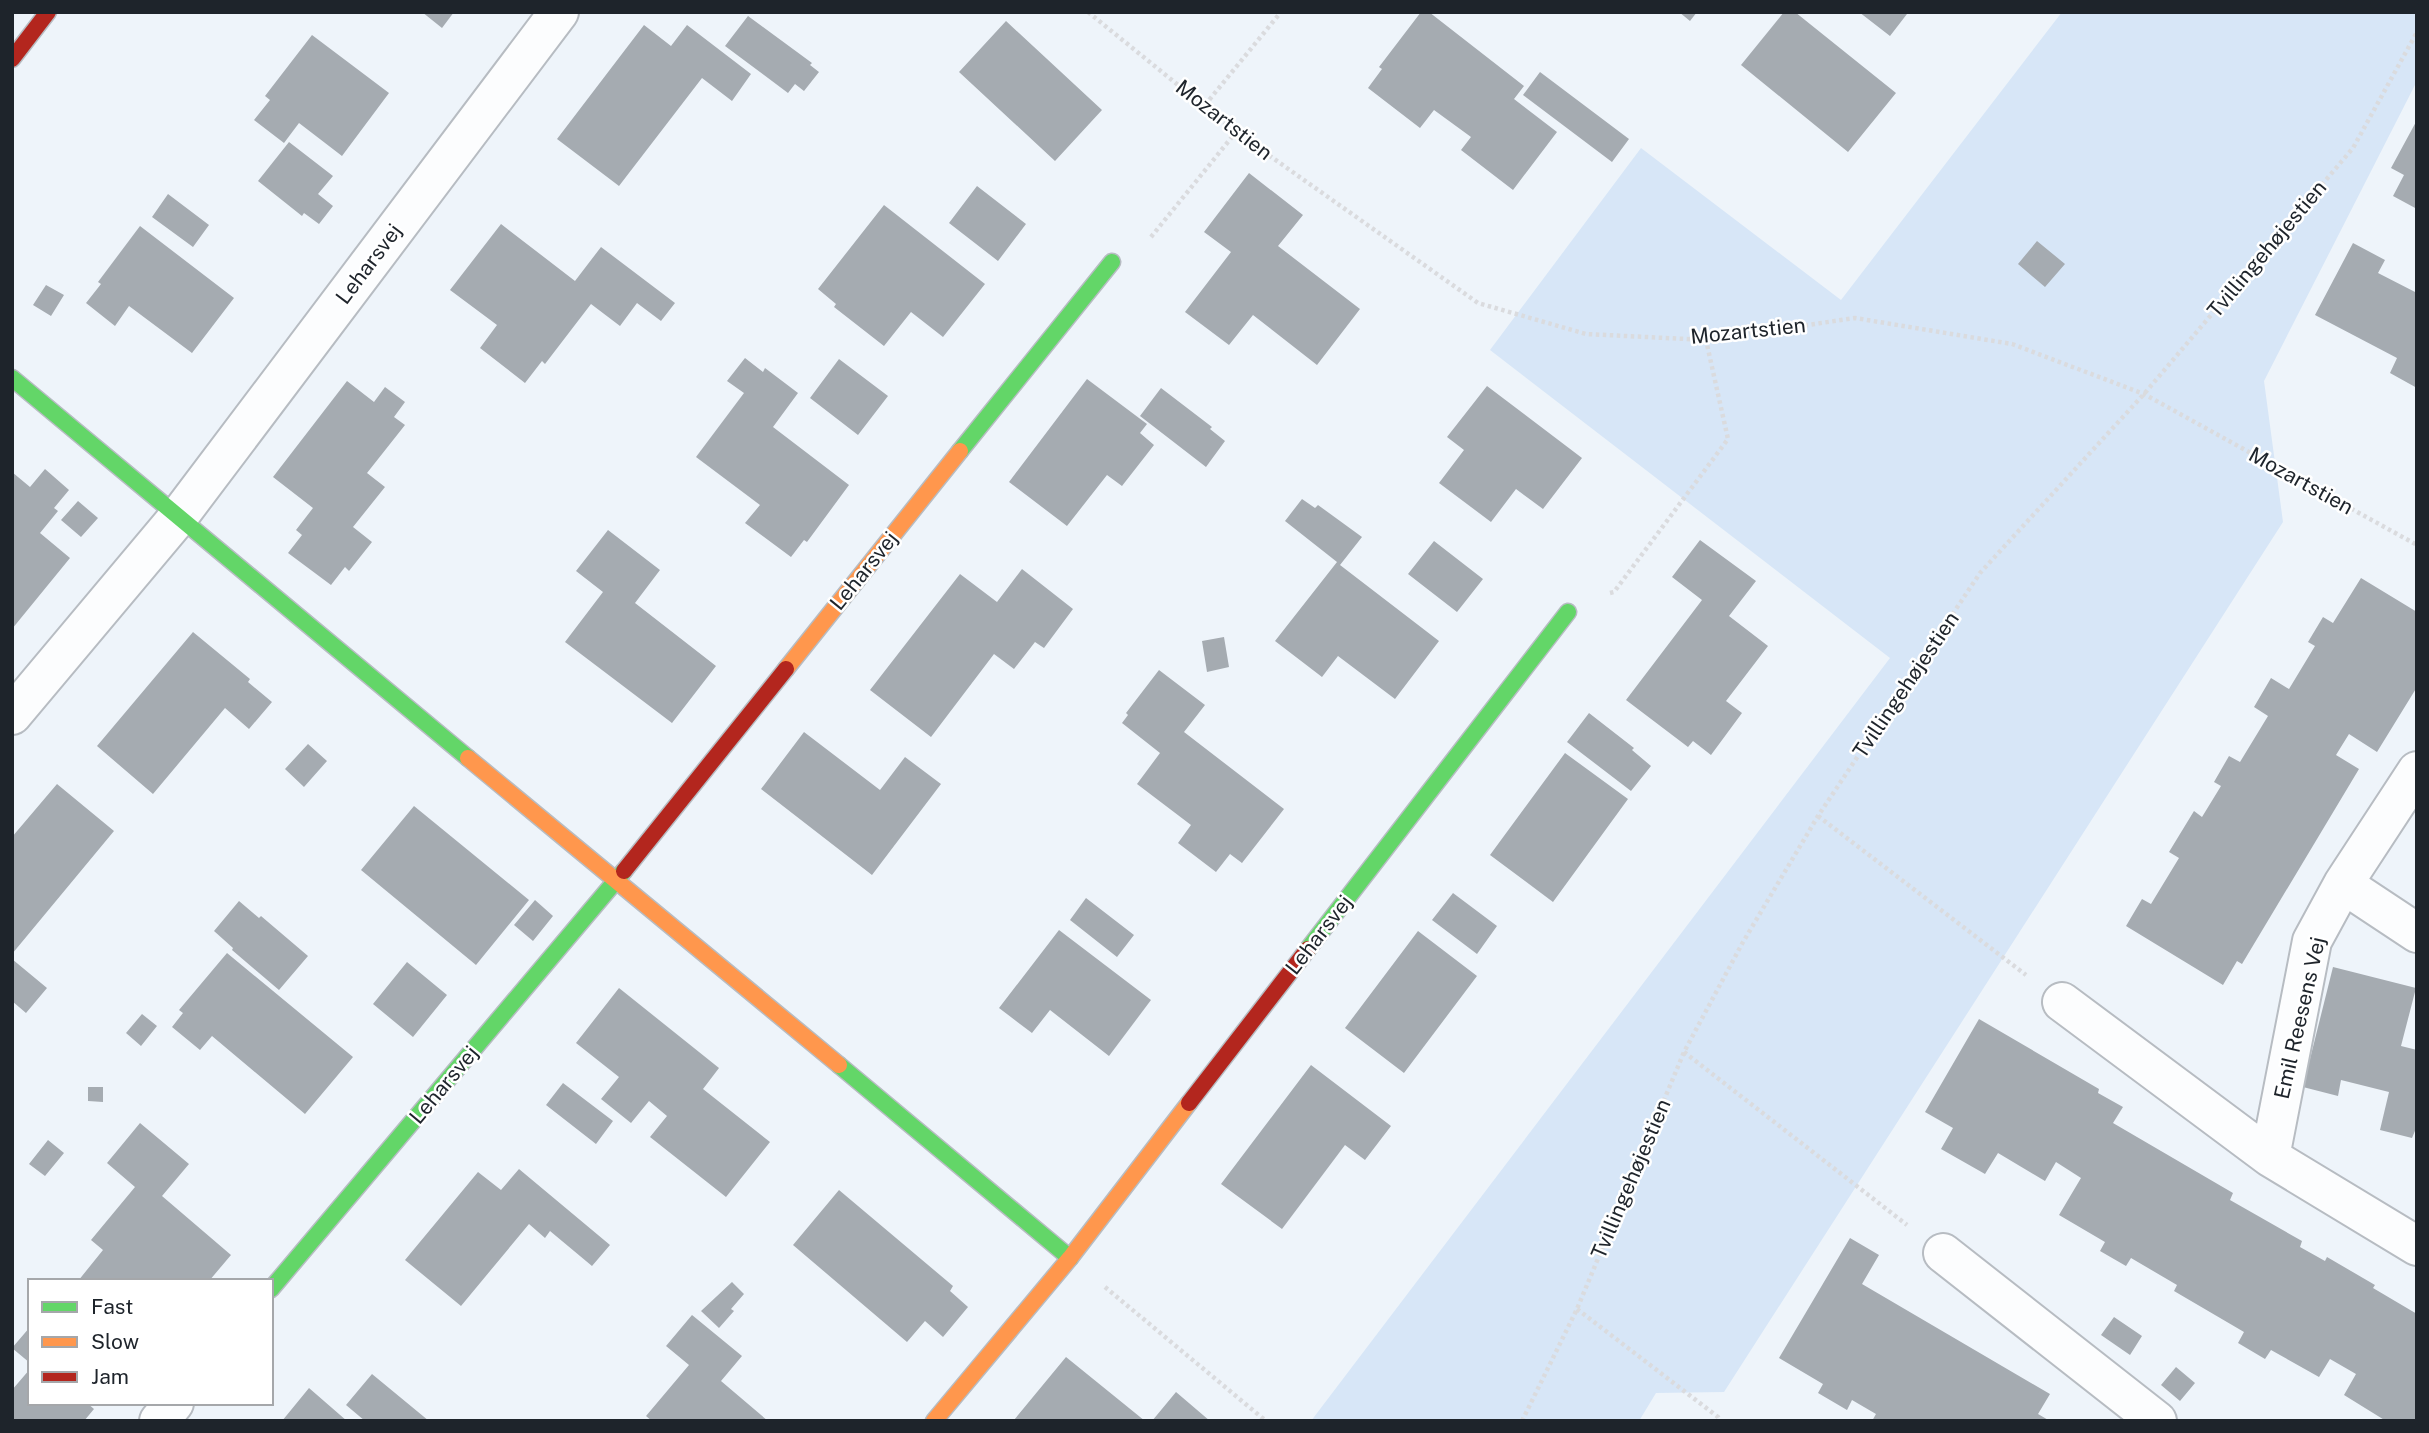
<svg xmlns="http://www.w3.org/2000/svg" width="2429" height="1433" font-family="'Public Sans',sans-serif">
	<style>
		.green { fill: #d7e6f7 }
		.building { fill: #a5abb1 }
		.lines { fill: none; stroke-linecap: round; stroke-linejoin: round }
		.street-casing { stroke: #b7bcc2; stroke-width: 42 }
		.fast-casing { stroke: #b7bcc2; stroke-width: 19 }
		.slow-casing { stroke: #b7bcc2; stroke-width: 19 }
		.jam-casing { stroke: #b7bcc2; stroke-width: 19 }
		.path { stroke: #dadbde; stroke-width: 4.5; stroke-dasharray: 3.5 3.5; stroke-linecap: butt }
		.street { stroke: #fcfdfe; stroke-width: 38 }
		.fast { stroke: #63d668; stroke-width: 16 }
		.slow { stroke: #ff974d; stroke-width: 16 }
		.jam { stroke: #b3261e; stroke-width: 16 }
		.labels { text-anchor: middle; stroke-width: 5; stroke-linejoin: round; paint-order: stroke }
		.street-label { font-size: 21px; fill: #1e242b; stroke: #fff }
	</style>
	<rect width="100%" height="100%" fill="#eef4fa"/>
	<path class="green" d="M 2062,12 L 2417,12 L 2417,81 L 2264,381 L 2283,522 L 1724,1392 L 1656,1393 L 1639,1421 L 1311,1421 L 1890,658 L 1490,350 L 1641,148 L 1841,300 Z"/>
	<path class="building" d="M 422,12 L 454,12 L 442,28 Z
		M 1421,12 L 1429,12 L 1524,86 L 1514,99 L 1557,132 L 1513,190 L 1461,150 L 1471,137 L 1434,110 L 1420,128 L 1368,88 L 1382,69 L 1379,67 Z
		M 1679,12 L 1697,12 L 1690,21 Z
		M 1784,12 L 1795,12 L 1896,93 L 1848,152 L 1741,65 Z
		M 1859,12 L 1905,12 L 1907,14 L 1890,36 Z
		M 748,16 L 812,63 L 810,65 L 819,72 L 804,91 L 795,84 L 788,93 L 725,46 Z
		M 1006,21 L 1102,110 L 1055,161 L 959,72 Z
		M 644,25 L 671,46 L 687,25 L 751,74 L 732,101 L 702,78 L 619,186 L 557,139 Z
		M 312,35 L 389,93 L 342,156 L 299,123 L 284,143 L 254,120 L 270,100 L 265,96 Z
		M 1540,72 L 1629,139 L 1612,162 L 1523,95 Z
		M 2417,120 L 2417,209 L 2393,196 L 2404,175 L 2391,168 Z
		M 289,142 L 333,176 L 318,194 L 333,206 L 319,224 L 304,213 L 302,216 L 258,181 Z
		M 1249,173 L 1303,215 L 1278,246 L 1360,309 L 1317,365 L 1253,315 L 1229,345 L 1185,312 L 1231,252 L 1204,232 Z
		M 977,186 L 1026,224 L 998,261 L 949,223 Z
		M 168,194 L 209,225 L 193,247 L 152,217 Z
		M 884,205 L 985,284 L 943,337 L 911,312 L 884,346 L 834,307 L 836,304 L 818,289 Z
		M 501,224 L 575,281 L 601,247 L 675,303 L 661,321 L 637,303 L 620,326 L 591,304 L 545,364 L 542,361 L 525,383 L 480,348 L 497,325 L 450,290 Z
		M 140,226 L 234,298 L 192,353 L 129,306 L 115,326 L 86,303 L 101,284 L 98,282 Z
		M 2037,241 L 2065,264 L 2045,287 L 2018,264 Z
		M 2353,243 L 2385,260 L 2378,273 L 2417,293 L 2417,388 L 2390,373 L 2397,358 L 2315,315 Z
		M 46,285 L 64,295 L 51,316 L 33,305 Z
		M 745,358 L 763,372 L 765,368 L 798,393 L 773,427 L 849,485 L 807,542 L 804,540 L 791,557 L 745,523 L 760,505 L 696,457 L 744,393 L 727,381 Z
		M 839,359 L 888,396 L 858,435 L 810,398 Z
		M 1087,379 L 1147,424 L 1140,433 L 1154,445 L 1122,486 L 1107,475 L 1067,526 L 1009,482 Z
		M 347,381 L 374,402 L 385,387 L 405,402 L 394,417 L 405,425 L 367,473 L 385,487 L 353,527 L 372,542 L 349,571 L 345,567 L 331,585 L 288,553 L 302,535 L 296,530 L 313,508 L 273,477 Z
		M 1487,386 L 1582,458 L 1543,509 L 1516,489 L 1491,522 L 1439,483 L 1464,450 L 1447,437 Z
		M 1161,388 L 1212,427 L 1210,429 L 1225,441 L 1206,467 L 1140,416 Z
		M 45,469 L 69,490 L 54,508 L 58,511 L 40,533 L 70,558 L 12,629 L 12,472 L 30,487 Z
		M 1302,499 L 1315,508 L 1318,505 L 1362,537 L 1340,565 L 1439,641 L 1395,699 L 1338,656 L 1322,677 L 1275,641 L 1337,562 L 1285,521 Z
		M 78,501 L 98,518 L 81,537 L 61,520 Z
		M 608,530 L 660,570 L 635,603 L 716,666 L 672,723 L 565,642 L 603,592 L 576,571 Z
		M 1700,540 L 1756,581 L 1729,616 L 1768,646 L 1726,701 L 1742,713 L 1711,755 L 1693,741 L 1688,747 L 1626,700 L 1702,600 L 1672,577 Z
		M 1434,541 L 1483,579 L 1457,612 L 1408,574 Z
		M 1022,569 L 1073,609 L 1044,648 L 1035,642 L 1014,669 L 994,654 L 931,737 L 870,690 L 960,574 L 997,602 Z
		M 2361,578 L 2417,612 L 2417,687 L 2377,752 L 2349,734 L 2336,755 L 2359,769 L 2242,964 L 2237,961 L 2223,985 L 2126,926 L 2142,899 L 2151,904 L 2179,858 L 2169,852 L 2194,811 L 2202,817 L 2221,786 L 2214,782 L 2229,756 L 2240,762 L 2268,716 L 2254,707 L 2271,678 L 2289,689 L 2315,646 L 2308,642 L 2323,617 L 2333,623 Z
		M 193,632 L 250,679 L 248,682 L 272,702 L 249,729 L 225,708 L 153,794 L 97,746 Z
		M 1224,637 L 1229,667 L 1207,672 L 1202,641 Z
		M 1159,670 L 1205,705 L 1184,732 L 1284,809 L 1242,863 L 1230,854 L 1216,872 L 1178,843 L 1191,825 L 1137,784 L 1160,753 L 1122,723 L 1128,715 L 1126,713 Z
		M 1589,713 L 1634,748 L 1632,750 L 1651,766 L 1631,791 L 1567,742 Z
		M 804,732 L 880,790 L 905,757 L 941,784 L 872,875 L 761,789 Z
		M 308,744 L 327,761 L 304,787 L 285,769 Z
		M 1565,753 L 1628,799 L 1553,902 L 1490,855 Z
		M 57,784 L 114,831 L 12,954 L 12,837 Z
		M 414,806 L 529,900 L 476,965 L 361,870 Z
		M 1453,893 L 1497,926 L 1477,954 L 1432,920 Z
		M 1086,898 L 1134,935 L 1117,957 L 1070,920 Z
		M 535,900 L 553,916 L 533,941 L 514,925 Z
		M 239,901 L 259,918 L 261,916 L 308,956 L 279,990 L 232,950 L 233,948 L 214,931 Z
		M 1059,930 L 1151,1000 L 1109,1056 L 1050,1010 L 1032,1033 L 999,1008 Z
		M 1418,931 L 1477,976 L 1404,1073 L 1345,1028 Z
		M 227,953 L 353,1057 L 305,1114 L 212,1036 L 200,1050 L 172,1027 L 183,1013 L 179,1010 Z
		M 12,959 L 47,988 L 26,1013 L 12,1001 Z
		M 407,962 L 447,995 L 413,1037 L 373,1004 Z
		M 2333,967 L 2416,988 L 2401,1046 L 2417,1050 L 2417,1126 L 2412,1138 L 2380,1130 L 2389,1092 L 2341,1080 L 2338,1096 L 2303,1087 Z
		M 619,988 L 719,1068 L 703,1089 L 770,1142 L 726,1197 L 650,1137 L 667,1116 L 649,1101 L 631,1123 L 601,1099 L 619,1077 L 576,1043 Z
		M 142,1014 L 157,1026 L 141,1046 L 126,1033 Z
		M 1979,1019 L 2099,1089 L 2098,1093 L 2123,1107 L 2113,1123 L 2233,1193 L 2230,1200 L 2302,1241 L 2300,1247 L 2325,1261 L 2327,1257 L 2375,1285 L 2373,1288 L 2417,1314 L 2417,1421 L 2386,1421 L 2344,1395 L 2356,1374 L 2330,1359 L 2319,1377 L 2271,1350 L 2265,1359 L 2238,1343 L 2244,1332 L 2174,1291 L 2177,1285 L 2131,1258 L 2126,1266 L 2100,1251 L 2105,1242 L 2059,1215 L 2081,1178 L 2056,1162 L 2045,1181 L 1998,1153 L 1985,1174 L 1941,1149 L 1953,1128 L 1925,1112 Z
		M 1311,1065 L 1391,1126 L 1365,1160 L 1345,1145 L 1282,1229 L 1221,1184 Z
		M 563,1083 L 613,1121 L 596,1144 L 546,1105 Z
		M 88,1087 L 103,1087 L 103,1102 L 88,1101 Z
		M 140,1123 L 189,1164 L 162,1196 L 231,1255 L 209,1281 L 78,1281 L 103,1250 L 91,1240 L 135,1187 L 107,1163 Z
		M 48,1140 L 64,1153 L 45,1176 L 29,1164 Z
		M 519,1169 L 610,1245 L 592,1266 L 550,1231 L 545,1238 L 529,1224 L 461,1306 L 405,1260 L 478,1172 L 501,1190 Z
		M 839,1190 L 953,1286 L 950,1291 L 968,1307 L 943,1337 L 925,1321 L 907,1342 L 793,1245 Z
		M 1850,1238 L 1879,1255 L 1862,1284 L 2050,1394 L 2038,1414 L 2050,1421 L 1872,1421 L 1876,1414 L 1852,1400 L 1847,1410 L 1818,1393 L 1823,1384 L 1779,1358 Z
		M 732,1282 L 744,1294 L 731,1309 L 734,1311 L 719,1328 L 701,1311 Z
		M 692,1315 L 742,1356 L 721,1381 L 768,1421 L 652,1421 L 646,1416 L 689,1365 L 666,1346 Z
		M 2114,1317 L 2142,1336 L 2130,1355 L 2101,1335 Z
		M 30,1327 L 30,1363 L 12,1348 Z
		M 1066,1357 L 1145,1421 L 1016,1421 L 1014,1420 Z
		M 2176,1367 L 2195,1383 L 2180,1401 L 2161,1385 Z
		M 30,1369 L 30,1403 L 87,1403 L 94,1409 L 84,1421 L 12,1421 L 12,1390 Z
		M 372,1374 L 429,1421 L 365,1421 L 346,1405 Z
		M 309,1388 L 347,1421 L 282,1421 Z
		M 1176,1392 L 1210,1421 L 1152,1421 Z"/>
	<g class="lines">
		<g class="street-casing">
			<path id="street" d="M 12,715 L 179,516 L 559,12
				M 2343,884 L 2417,933
				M 2062,1002 L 2270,1157 L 2417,1246
				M 2270,1157 L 2312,941 L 2343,884 L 2417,771
				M 1943,1253 L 2157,1421
				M 159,1421 L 174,1403"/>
		</g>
		<g class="fast-casing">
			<path id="fast" d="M 12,378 L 468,758
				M 960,451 L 1112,262
				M 1308,949 L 1568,612
				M 839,1065 L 1070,1258
				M 271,1289 L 624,871"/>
		</g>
		<g class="slow-casing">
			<path id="slow" d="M 786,669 L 960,451
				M 468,758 L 839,1065
				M 934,1421 L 1070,1258 L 1189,1103"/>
		</g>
		<g class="jam-casing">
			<path id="jam" d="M 12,59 L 48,12
				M 624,871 L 786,669
				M 1189,1103 L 1308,949"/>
		</g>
		<path class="path" d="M 1088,12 L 1236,132 L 1478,303 L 1586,334 L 1706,340 L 1855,318 L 2012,344 L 2144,394 L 2417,545
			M 1205,105 L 1281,12
			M 1151,237 L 1236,132
			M 1610,593 L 1614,592 L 1728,439 L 1706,340
			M 1818,816 L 2026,975
			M 1684,1052 L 1907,1225
			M 1105,1287 L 1266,1421
			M 1577,1309 L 1718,1417 L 1720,1421
			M 1522,1421 L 1577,1309 L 1684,1052 L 1743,942 L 1818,816 L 1980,573 L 2144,394 L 2353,148 L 2417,32"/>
		<use href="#street" class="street"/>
		<use href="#fast" class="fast"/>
		<use href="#slow" class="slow"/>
		<use href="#jam" class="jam"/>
	</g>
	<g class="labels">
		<g class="street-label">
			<text transform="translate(1224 120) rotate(38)" y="7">Mozartstien</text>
			<text transform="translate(2267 249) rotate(-50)" y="7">Tvillingehøjestien</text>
			<text transform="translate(369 264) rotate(-53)" y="7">Leharsvej</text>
			<text transform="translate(1748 331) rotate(-6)" y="7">Mozartstien</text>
			<text transform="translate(2301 481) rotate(29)" y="7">Mozartstien</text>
			<text transform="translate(864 571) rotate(-51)" y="7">Leharsvej</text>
			<text transform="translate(1906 685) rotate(-56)" y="7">Tvillingehøjestien</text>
			<text transform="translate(1319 935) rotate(-52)" y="7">Leharsvej</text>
			<text transform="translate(2300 1018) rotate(-77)" y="7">Emil Reesens Vej</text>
			<text transform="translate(444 1085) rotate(-50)" y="7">Leharsvej</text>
			<text transform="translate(1631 1179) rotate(-67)" y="7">Tvillingehøjestien</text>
		</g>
	</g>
	<rect width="2429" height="1433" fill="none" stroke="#1e242b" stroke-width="28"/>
	<rect x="28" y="1279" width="245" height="126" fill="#ffffff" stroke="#a5a7aa" stroke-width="2"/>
	<rect x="42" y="1302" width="35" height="10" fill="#63d668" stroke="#a5a7aa" stroke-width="2"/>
	<text x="91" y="1314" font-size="21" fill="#1e242b">Fast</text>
	<rect x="42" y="1337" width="35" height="10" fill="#ff974d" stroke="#a5a7aa" stroke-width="2"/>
	<text x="91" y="1349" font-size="21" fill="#1e242b">Slow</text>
	<rect x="42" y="1372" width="35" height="10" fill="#b3261e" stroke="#a5a7aa" stroke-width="2"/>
	<text x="91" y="1384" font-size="21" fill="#1e242b">Jam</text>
</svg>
